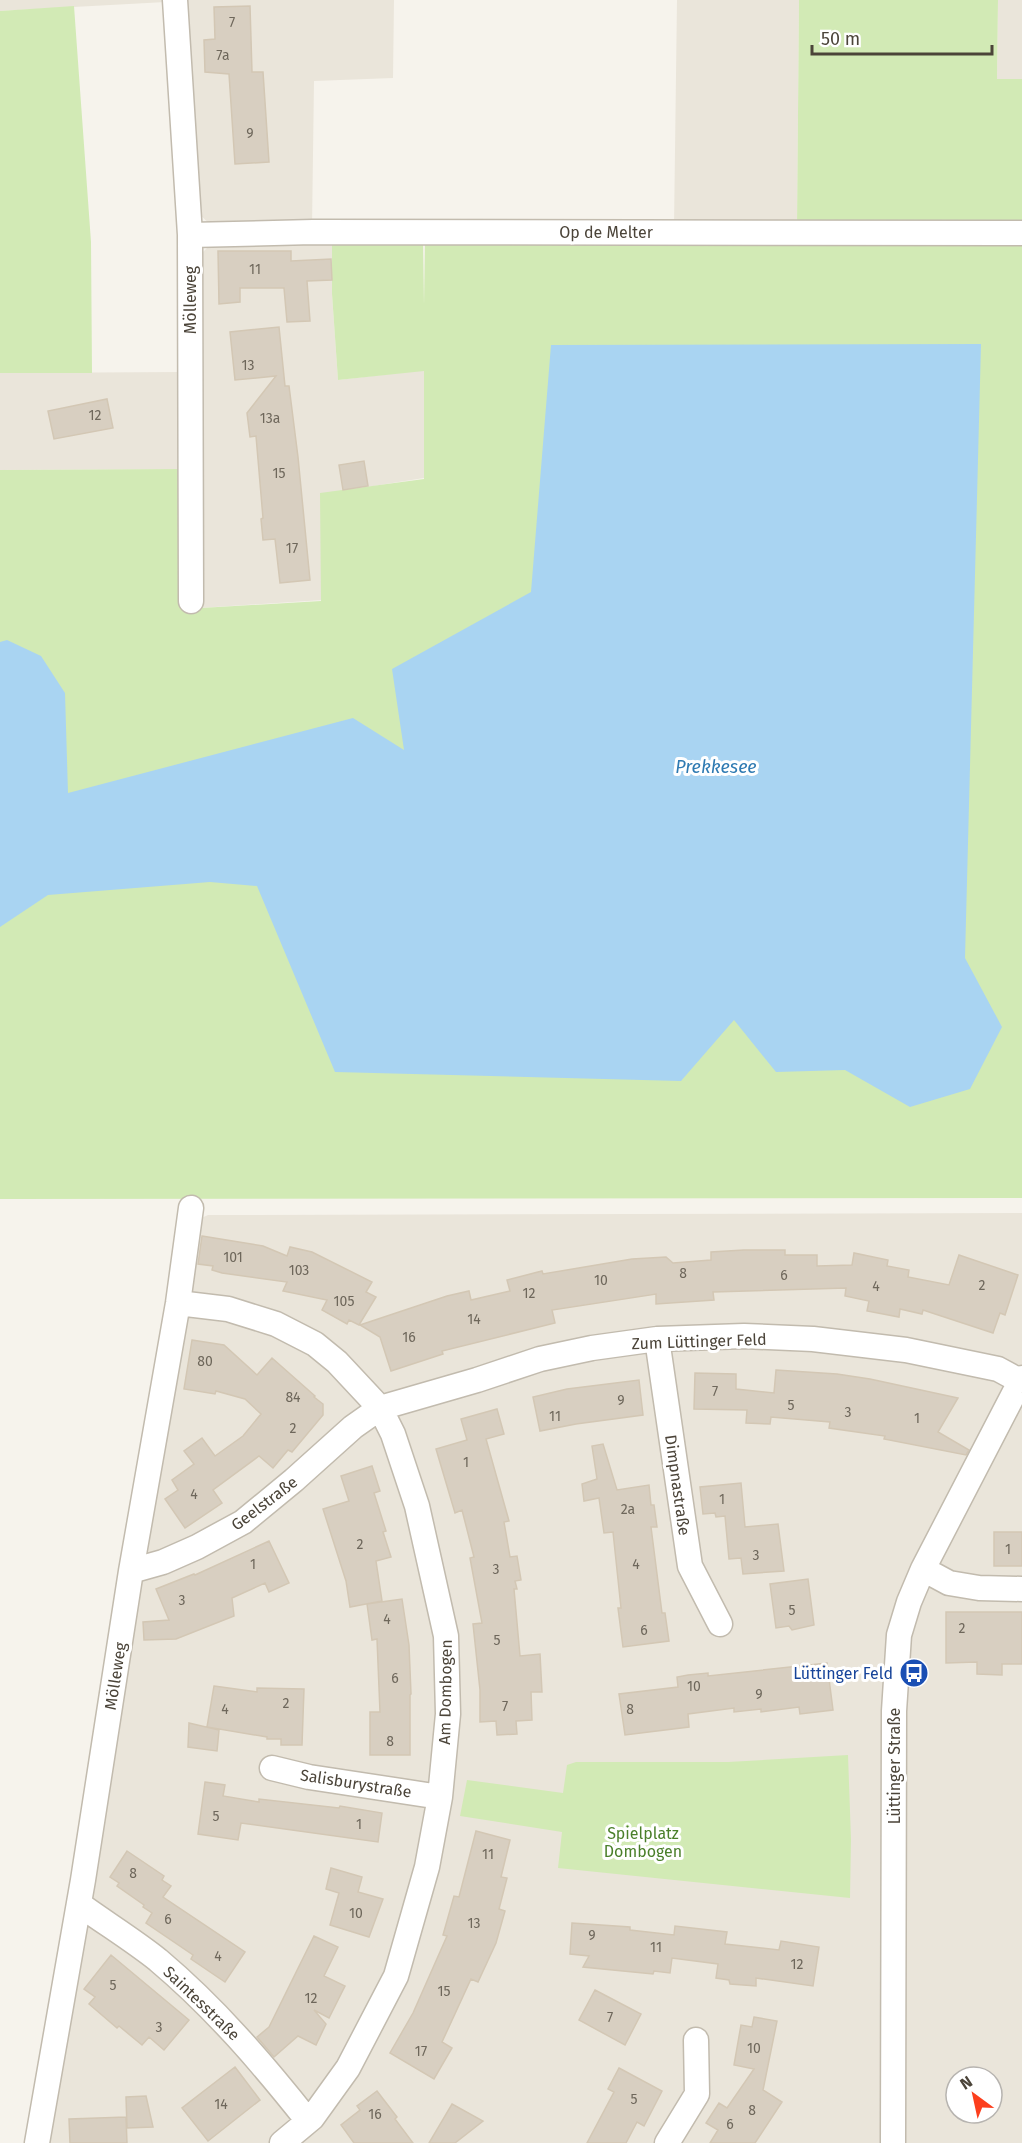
<svg xmlns="http://www.w3.org/2000/svg" width="1022" height="2143" font-family="'Fira Sans',sans-serif">
	<style>
		.residential { fill: #eae5da; fill-rule: evenodd }
		.green { fill: #d2eab5 }
		.water { fill: #a9d4f2 }
		.building { fill: #d8cfc1; stroke: #d3c7b4; stroke-width: 1.5 }
		.lines { fill: none; stroke-linecap: round; stroke-linejoin: round }
		.minor-casing { stroke: #c2bbae; stroke-width: 27 }
		.minor { stroke: #fff; stroke-width: 24 }
		.labels { text-anchor: middle; stroke-width: 6; stroke-linejoin: round; paint-order: stroke }
		.number-label { font-size: 14px; fill: #6e675b }
		.street-label { font-size: 16px; fill: #4b4439; stroke: #fff }
		.transit-label { font-size: 16px; fill: #164399; stroke: #fff; text-anchor: end }
		.park-label { font-size: 16px; fill: #4a7f2a; stroke: #fff }
		.water-label { font-size: 18px; font-style: italic; fill: #2e7ab2; stroke: #fff }
	</style>
	<rect width="100%" height="100%" fill="#f6f3ec"/>
	<path class="residential" d="M 0,0 L 394,0 L 393,78 L 314,81 L 312,227 L 213,227 L 198,213 L 184,1 L 0,11 Z
		M 677,0 L 799,0 L 797,225 L 674,226 Z
		M 998,0 L 1022,0 L 1022,79 L 997,79 Z
		M 332,240 L 332,294 L 338,380 L 424,370 L 424,478 L 323,494 L 323,600 L 200,608 L 199,256 L 214,241 Z
		M 182,372 L 181,469 L 0,470 L 0,373 Z
		M 1022,1213 L 1022,2143 L 41,2143 L 195,1221 L 208,1215 ZM 956,2077 L 992,2077 L 992,2113 L 956,2113 Z"/>
	<path class="green" d="M 799,0 L 998,0 L 997,79 L 1022,79 L 1022,225 L 797,225 Z
		M 74,6 L 91,242 L 92,373 L 0,373 L 0,11 Z
		M 332,240 L 423,241 L 424,305 L 425,241 L 1022,243 L 1022,1198 L 0,1199 L 0,470 L 181,469 L 184,609 L 321,601 L 320,493 L 424,479 L 424,371 L 338,380 L 332,294 Z
		M 848,1755 L 851,1839 L 850,1898 L 558,1868 L 562,1832 L 460,1816 L 467,1780 L 563,1793 L 567,1765 L 576,1762 L 728,1762 Z"/>
	<path class="water" d="M 981,344 L 965,958 L 1002,1027 L 970,1089 L 910,1107 L 845,1070 L 776,1072 L 734,1020 L 681,1081 L 335,1072 L 257,886 L 210,882 L 48,895 L 0,927 L 0,642 L 7,640 L 41,656 L 65,693 L 68,793 L 353,718 L 404,750 L 392,669 L 531,592 L 551,345 Z"/>
	<path class="building" d="M 250,6 L 252,72 L 263,72 L 269,162 L 235,164 L 229,74 L 205,72 L 204,40 L 215,39 L 214,7 Z
		M 218,251 L 291,251 L 291,261 L 331,259 L 332,280 L 307,281 L 310,321 L 287,322 L 284,288 L 240,288 L 240,302 L 219,304 Z
		M 279,327 L 285,386 L 289,386 L 298,457 L 310,580 L 280,583 L 275,539 L 263,540 L 261,519 L 263,518 L 256,436 L 250,437 L 247,413 L 276,376 L 235,380 L 230,332 Z
		M 107,399 L 113,428 L 54,439 L 48,411 Z
		M 364,461 L 368,486 L 343,490 L 339,465 Z
		M 202,1236 L 263,1246 L 287,1256 L 290,1247 L 312,1252 L 372,1282 L 366,1292 L 376,1297 L 359,1325 L 349,1320 L 347,1324 L 322,1310 L 327,1300 L 283,1291 L 287,1282 L 222,1273 L 212,1270 L 213,1266 L 198,1264 Z
		M 744,1250 L 785,1250 L 785,1255 L 817,1255 L 817,1266 L 852,1265 L 854,1253 L 888,1260 L 887,1266 L 909,1270 L 908,1277 L 949,1285 L 959,1255 L 1018,1275 L 1005,1315 L 1000,1313 L 993,1333 L 923,1310 L 922,1314 L 900,1309 L 899,1317 L 867,1311 L 869,1301 L 845,1296 L 846,1288 L 713,1292 L 714,1300 L 656,1304 L 656,1294 L 552,1310 L 555,1323 L 442,1351 L 443,1354 L 391,1371 L 380,1337 L 360,1325 L 447,1296 L 469,1291 L 471,1300 L 510,1291 L 507,1280 L 542,1271 L 543,1274 L 632,1259 L 666,1257 L 673,1263 L 711,1260 L 711,1252 Z
		M 192,1340 L 224,1345 L 257,1375 L 272,1358 L 315,1396 L 314,1397 L 323,1404 L 323,1415 L 292,1452 L 288,1450 L 273,1468 L 259,1456 L 213,1490 L 222,1503 L 185,1528 L 165,1499 L 178,1490 L 172,1480 L 194,1464 L 184,1451 L 202,1438 L 215,1456 L 243,1436 L 261,1414 L 245,1399 L 216,1391 L 215,1394 L 184,1389 Z
		M 776,1370 L 837,1374 L 870,1379 L 958,1398 L 938,1432 L 969,1450 L 966,1455 L 884,1439 L 885,1436 L 829,1428 L 830,1422 L 771,1417 L 770,1424 L 746,1423 L 747,1410 L 694,1409 L 695,1373 L 736,1374 L 736,1389 L 774,1393 Z
		M 639,1380 L 643,1415 L 576,1424 L 540,1431 L 533,1397 L 567,1389 Z
		M 497,1409 L 504,1434 L 486,1439 L 509,1521 L 504,1522 L 510,1557 L 517,1556 L 521,1580 L 515,1581 L 517,1589 L 514,1589 L 520,1656 L 540,1654 L 542,1692 L 531,1692 L 532,1720 L 516,1721 L 517,1734 L 497,1735 L 496,1721 L 480,1722 L 480,1690 L 473,1624 L 482,1623 L 470,1558 L 474,1557 L 462,1510 L 455,1513 L 436,1449 L 467,1440 L 461,1419 Z
		M 603,1444 L 617,1490 L 649,1485 L 651,1505 L 654,1505 L 657,1527 L 651,1527 L 662,1613 L 665,1613 L 669,1641 L 623,1647 L 618,1608 L 621,1608 L 613,1532 L 604,1533 L 599,1498 L 584,1501 L 582,1484 L 597,1479 L 592,1446 Z
		M 372,1466 L 380,1491 L 374,1493 L 386,1531 L 383,1532 L 391,1557 L 376,1561 L 382,1601 L 350,1607 L 346,1581 L 323,1509 L 349,1501 L 341,1476 Z
		M 741,1483 L 745,1527 L 778,1524 L 784,1571 L 743,1574 L 741,1558 L 729,1559 L 725,1516 L 716,1517 L 715,1513 L 703,1514 L 700,1487 Z
		M 994,1532 L 1022,1532 L 1022,1566 L 994,1566 Z
		M 269,1541 L 289,1583 L 269,1592 L 265,1583 L 232,1598 L 234,1616 L 176,1639 L 144,1640 L 143,1622 L 169,1620 L 156,1589 L 194,1574 L 195,1575 Z
		M 808,1579 L 814,1625 L 792,1630 L 789,1626 L 776,1628 L 770,1584 Z
		M 402,1599 L 409,1645 L 411,1694 L 410,1695 L 410,1755 L 370,1755 L 370,1712 L 380,1712 L 377,1639 L 372,1640 L 367,1604 Z
		M 946,1612 L 1022,1612 L 1022,1664 L 1002,1664 L 1002,1675 L 977,1674 L 977,1662 L 946,1663 Z
		M 827,1663 L 833,1710 L 800,1714 L 799,1707 L 761,1712 L 761,1709 L 734,1712 L 734,1708 L 688,1714 L 689,1727 L 625,1735 L 619,1694 L 678,1687 L 677,1677 L 688,1675 L 708,1673 L 708,1676 Z
		M 214,1686 L 257,1692 L 257,1688 L 304,1689 L 302,1745 L 281,1745 L 281,1739 L 267,1739 L 267,1737 L 207,1727 Z
		M 189,1723 L 219,1730 L 217,1751 L 188,1747 Z
		M 205,1782 L 225,1785 L 223,1796 L 259,1802 L 259,1799 L 339,1808 L 340,1806 L 382,1813 L 378,1842 L 241,1823 L 238,1840 L 198,1834 Z
		M 476,1831 L 510,1840 L 501,1877 L 507,1878 L 499,1909 L 505,1911 L 496,1943 L 478,1982 L 471,1979 L 442,2042 L 452,2048 L 434,2079 L 390,2053 L 413,2013 L 447,1936 L 443,1935 L 454,1896 L 459,1897 Z
		M 127,1851 L 164,1876 L 162,1880 L 171,1886 L 163,1897 L 245,1952 L 225,1982 L 191,1959 L 193,1955 L 146,1923 L 152,1913 L 143,1907 L 144,1905 L 117,1886 L 119,1883 L 110,1877 Z
		M 331,1868 L 362,1877 L 358,1892 L 383,1899 L 369,1937 L 330,1925 L 339,1893 L 326,1889 Z
		M 572,1923 L 630,1927 L 630,1930 L 674,1935 L 675,1926 L 727,1932 L 725,1944 L 779,1950 L 781,1941 L 819,1947 L 813,1986 L 756,1978 L 756,1986 L 730,1984 L 729,1980 L 716,1978 L 718,1964 L 672,1958 L 670,1973 L 654,1971 L 653,1974 L 583,1967 L 589,1956 L 570,1954 Z
		M 314,1936 L 338,1947 L 324,1976 L 345,1986 L 329,2018 L 314,2010 L 326,2024 L 316,2045 L 298,2036 L 274,2057 L 257,2037 L 269,2027 Z
		M 111,1955 L 189,2020 L 164,2050 L 149,2037 L 142,2045 L 119,2026 L 117,2028 L 89,2004 L 95,1997 L 84,1989 Z
		M 595,1990 L 641,2014 L 625,2045 L 579,2020 Z
		M 754,2017 L 777,2021 L 763,2090 L 782,2102 L 755,2143 L 710,2143 L 718,2130 L 706,2123 L 719,2103 L 727,2108 L 754,2069 L 734,2065 L 741,2025 L 752,2027 Z
		M 235,2067 L 260,2100 L 208,2141 L 182,2108 Z
		M 619,2068 L 662,2091 L 644,2126 L 637,2122 L 626,2143 L 587,2143 L 614,2092 L 608,2089 Z
		M 377,2091 L 397,2117 L 395,2119 L 413,2143 L 354,2143 L 341,2125 L 360,2110 L 357,2106 Z
		M 146,2096 L 153,2127 L 127,2128 L 126,2097 Z
		M 452,2104 L 483,2121 L 455,2143 L 429,2143 Z
		M 126,2117 L 127,2143 L 70,2143 L 69,2119 Z"/>
	<g class="lines">
		<g class="minor-casing">
			<path id="minor" d="M 175,0 L 190,235 L 191,601
				M 190,235 L 313,232 L 1022,233
				M 178,1303 L 228,1309 L 276,1324 L 315,1344 L 337,1362 L 380,1408 L 393,1434 L 417,1506 L 446,1636 L 448,1714 L 440,1797 L 427,1867 L 396,1976 L 348,2068 L 312,2118 L 282,2143
				M 657,1339 L 690,1566 L 720,1624
				M 923,1569 L 949,1583 L 979,1588 L 1022,1589
				M 131,1571 L 163,1562 L 197,1547 L 243,1522 L 294,1480 L 353,1427 L 380,1408 L 477,1380 L 540,1359 L 592,1348 L 657,1339 L 744,1336 L 813,1339 L 906,1350 L 998,1369 L 1020,1381
				M 272,1768 L 309,1777 L 440,1797
				M 79,1904 C 105,1923 133,1940 158,1960 C 215,2008 262,2063 308,2121
				M 37,2143 L 83,1880 L 131,1571 L 178,1303 L 191,1208
				M 667,2143 L 697,2094 L 696,2040
				M 893,2143 L 894,1711 L 899,1635 L 909,1602 L 923,1569 L 1022,1378"/>
		</g>
		<use href="#minor" class="minor"/>
	</g>
	<defs>
		<g id="bus-disc" transform="scale(1.5)"><circle r="9.5" fill="#1a4fb4" stroke="#fff"/><path d="M-5-6H5V4H4V6H2V4H-2V6H-4V4H-5ZM-3.5-4V0h7V-4ZM-3.5 1.2v1.5H-2V1.2ZM2 1.2v1.5H3.5V1.2Z" fill="#fff"/></g>
	</defs>
	<g fill-rule="evenodd">
		<use href="#bus-disc" x="914" y="1673"/>
	</g>
	<g class="labels">
		<g class="number-label">
			<text x="232" y="27">7</text>
			<text x="223" y="60">7a</text>
			<text x="250" y="138">9</text>
			<text x="255" y="274">11</text>
			<text x="248" y="370">13</text>
			<text x="95" y="420">12</text>
			<text x="270" y="423">13a</text>
			<text x="279" y="478">15</text>
			<text x="292" y="553">17</text>
			<text x="233" y="1262">101</text>
			<text x="299" y="1275">103</text>
			<text x="683" y="1278">8</text>
			<text x="784" y="1280">6</text>
			<text x="601" y="1285">10</text>
			<text x="982" y="1290">2</text>
			<text x="876" y="1291">4</text>
			<text x="529" y="1298">12</text>
			<text x="344" y="1306">105</text>
			<text x="474" y="1324">14</text>
			<text x="409" y="1342">16</text>
			<text x="205" y="1366">80</text>
			<text x="715" y="1396">7</text>
			<text x="293" y="1402">84</text>
			<text x="621" y="1405">9</text>
			<text x="791" y="1410">5</text>
			<text x="848" y="1417">3</text>
			<text x="555" y="1421">11</text>
			<text x="917" y="1423">1</text>
			<text x="293" y="1433">2</text>
			<text x="466" y="1467">1</text>
			<text x="194" y="1499">4</text>
			<text x="722" y="1504">1</text>
			<text x="628" y="1514">2a</text>
			<text x="360" y="1549">2</text>
			<text x="1008" y="1554">1</text>
			<text x="756" y="1560">3</text>
			<text x="253" y="1569">1</text>
			<text x="636" y="1569">4</text>
			<text x="496" y="1574">3</text>
			<text x="182" y="1605">3</text>
			<text x="792" y="1615">5</text>
			<text x="387" y="1624">4</text>
			<text x="962" y="1633">2</text>
			<text x="644" y="1635">6</text>
			<text x="497" y="1645">5</text>
			<text x="395" y="1683">6</text>
			<text x="694" y="1691">10</text>
			<text x="759" y="1699">9</text>
			<text x="286" y="1708">2</text>
			<text x="505" y="1711">7</text>
			<text x="225" y="1714">4</text>
			<text x="630" y="1714">8</text>
			<text x="390" y="1746">8</text>
			<text x="216" y="1821">5</text>
			<text x="359" y="1829">1</text>
			<text x="488" y="1859">11</text>
			<text x="133" y="1878">8</text>
			<text x="356" y="1918">10</text>
			<text x="168" y="1924">6</text>
			<text x="474" y="1928">13</text>
			<text x="592" y="1940">9</text>
			<text x="656" y="1952">11</text>
			<text x="218" y="1961">4</text>
			<text x="797" y="1969">12</text>
			<text x="113" y="1990">5</text>
			<text x="444" y="1996">15</text>
			<text x="311" y="2003">12</text>
			<text x="610" y="2022">7</text>
			<text x="159" y="2032">3</text>
			<text x="754" y="2053">10</text>
			<text x="421" y="2056">17</text>
			<text x="634" y="2104">5</text>
			<text x="221" y="2109">14</text>
			<text x="752" y="2115">8</text>
			<text x="375" y="2119">16</text>
			<text x="730" y="2129">6</text>
		</g>
		<g class="street-label">
			<text x="606" y="238">Op de Melter</text>
			<text transform="translate(190 300) rotate(-90)" y="6">Mölleweg</text>
			<text transform="translate(699 1341) rotate(-2)" y="6">Zum Lüttinger Feld</text>
			<text transform="translate(678 1485) rotate(82)" y="6">Dimpnastraße</text>
			<text transform="translate(264 1503) rotate(-37)" y="6">Geelstraße</text>
			<text transform="translate(115 1676) rotate(-81)" y="6">Mölleweg</text>
			<text transform="translate(445 1692) rotate(-89)" y="6">Am Dombogen</text>
			<text transform="translate(894 1766) rotate(-90)" y="6">Lüttinger Straße</text>
			<text transform="translate(356 1783) rotate(9)" y="6">Salisburystraße</text>
			<text transform="translate(202 2003) rotate(44)" y="6">Saintesstraße</text>
		</g>
		<g class="transit-label">
			<text x="893" y="1679">Lüttinger Feld</text>
		</g>
		<g class="park-label">
			<text x="643" y="1839">Spielplatz<tspan x="643" dy="18">Dombogen</tspan></text>
		</g>
		<g class="water-label">
			<text x="716" y="773">Prekkesee</text>
		</g>
	</g>
	<g transform="translate(974 2095) rotate(327)"><circle r="28" fill="#ffffff" stroke="#b7b4b0" stroke-width="1.5"/>
	<path d="M0-4.5L10 22L0 15L-10 22Z" fill="#fc3f1d"/>
	<text y="-9" font-size="16" font-weight="bold" text-anchor="middle" fill="#4b4439">N</text>
	</g>
	<path d="M812 45v9h180v-9" fill="none" stroke="#4b4439" stroke-width="3"/>
	<text x="821" y="45" font-size="18" fill="#4b4439" stroke="#ffffff" stroke-width="4.5" paint-order="stroke">50 m</text>
</svg>
